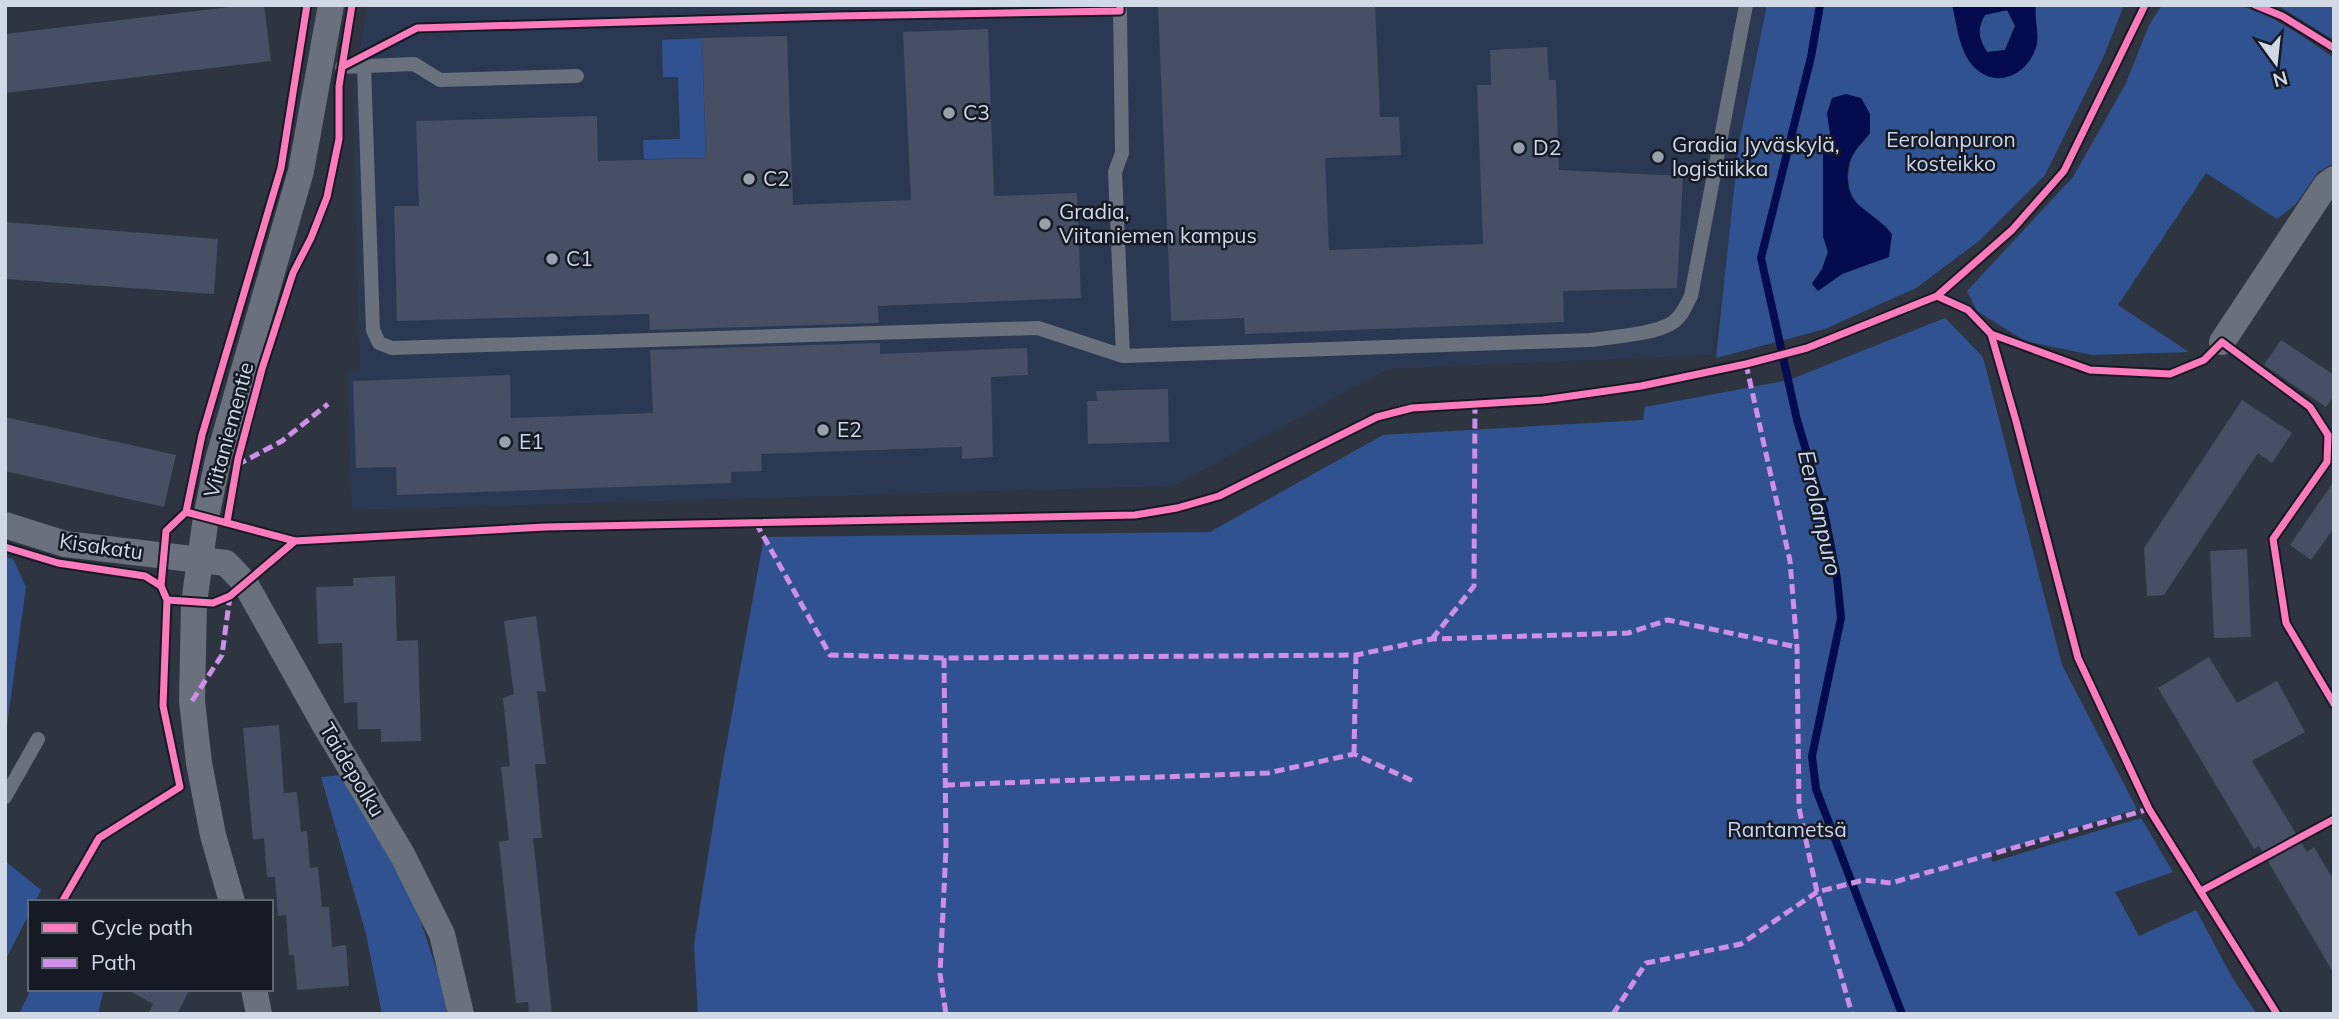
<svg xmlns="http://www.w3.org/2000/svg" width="2339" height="1019" font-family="Mulish,sans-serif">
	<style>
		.built { fill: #2a3852 }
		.green { fill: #315290; fill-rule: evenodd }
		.water { fill: #040c4f; fill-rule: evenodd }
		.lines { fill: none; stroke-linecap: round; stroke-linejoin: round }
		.stream { stroke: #040c4f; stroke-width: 8 }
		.building { fill: #464f63 }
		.lane { stroke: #6a707c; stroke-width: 14 }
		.street { stroke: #6a707c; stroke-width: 26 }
		.quiet { stroke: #ce8fe9; stroke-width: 5; stroke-dasharray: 10 5; stroke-linecap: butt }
		.cycleway-casing { stroke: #151a25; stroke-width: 11 }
		.cycleway { stroke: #fd7abc; stroke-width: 7 }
		.poi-dot { fill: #98a0ad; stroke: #151a25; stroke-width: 2.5 }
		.labels { text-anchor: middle; stroke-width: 5; stroke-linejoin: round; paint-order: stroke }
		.poi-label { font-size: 21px; fill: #d1d9e7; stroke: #151a25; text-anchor: start }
		.park-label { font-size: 21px; fill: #c9d5ea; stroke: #151a25 }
		.street-label { font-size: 21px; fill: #d1d9e7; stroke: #151a25 }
		.water-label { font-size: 23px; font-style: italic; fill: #ccd8ed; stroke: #151a25 }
	</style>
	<rect width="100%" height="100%" fill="#2e3541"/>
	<path class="built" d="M 367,5 L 1770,5 L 1712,355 L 1388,369 L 1174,486 L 352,510 L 347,373 L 360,371 L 353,92 Z"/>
	<path class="green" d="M 1767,5 L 1952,5 L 1963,48 L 1990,77 L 2035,16 L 2036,5 L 2124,5 L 2103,58 L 2045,175 L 1979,241 L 1916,288 L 1825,329 L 1716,358 L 1739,143 ZM 1861,98 L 1870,114 L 1870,133 L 1851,156 L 1848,177 L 1850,196 L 1888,257 L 1842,274 L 1818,291 L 1812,283 L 1822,269 L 1828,252 L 1823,236 L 1823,150 L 1830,133 L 1827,113 Z
		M 2162,5 C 2185,5 2210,3 2233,5 C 2266,9 2306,39 2334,58 L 2334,163 L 2318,172 L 2296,204 L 2277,219 L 2206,173 L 2118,305 L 2189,352 L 2092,355 L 2025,341 L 1977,311 L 1967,291 L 2073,177 L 2126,83 L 2149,25 Z
		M 2277,5 L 2334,5 L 2334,40 Z
		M 2008,10 L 2015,26 L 2005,50 L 1987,52 C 1979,38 1977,30 1985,15 Z
		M 702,38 L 706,158 L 644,159 L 643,140 L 680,139 L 678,77 L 663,77 L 662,40 Z
		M 1945,318 L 1983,357 L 2062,665 L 2137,809 L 1991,854 L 1992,862 L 2141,818 L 2173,872 L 2115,892 L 2139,936 L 2196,910 L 2233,979 L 2257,1014 L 698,1014 L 694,944 L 722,769 L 764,537 L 1210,532 L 1383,435 L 1643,420 L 1645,407 L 1789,380 Z
		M 5,557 L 13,559 L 26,587 L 5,740 Z
		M 343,775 L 415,904 L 447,1001 L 446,1014 L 382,1014 L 366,934 L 321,777 Z
		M 5,861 L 41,890 L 35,902 L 30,902 L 30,912 L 5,961 Z
		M 31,989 L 104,989 L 98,1014 L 19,1014 Z"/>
	<path class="water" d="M 1952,5 L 2036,5 C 2034,18 2039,32 2037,44 C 2030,73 1998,91 1974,67 C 1959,52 1957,25 1952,5 ZM 2007,10 L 2015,26 L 2005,50 L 1987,52 C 1979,38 1976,30 1985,15 Z
		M 1846,94 L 1861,98 L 1870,114 L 1870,133 C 1865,140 1857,147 1853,155 C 1844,169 1846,194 1859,205 C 1870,215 1883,222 1892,234 L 1889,257 L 1842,274 L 1818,291 L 1812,284 L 1822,269 L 1828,252 L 1823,236 L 1823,150 L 1830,134 L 1827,113 L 1832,98 Z"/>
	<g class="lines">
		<path class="stream" d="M 1820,5 L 1811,57 L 1761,258 L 1797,420 L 1824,511 L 1837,578 L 1841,618 L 1812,756 L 1816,789 L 1902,1014"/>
	</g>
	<path class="building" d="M 246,5 L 264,5 L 271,61 L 5,93 L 5,34 Z
		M 1158,5 L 1375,5 L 1380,117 L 1399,117 L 1401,155 L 1325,158 L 1329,250 L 1483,244 L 1477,85 L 1491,85 L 1490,50 L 1547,47 L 1549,80 L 1556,80 L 1559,170 L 1683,176 L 1677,288 L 1563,291 L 1564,322 L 1245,334 L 1244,318 L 1171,321 Z
		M 988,29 L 994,196 L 1077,193 L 1081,298 L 878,306 L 879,323 L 650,330 L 649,314 L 397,321 L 394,206 L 419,206 L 416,121 L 597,116 L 598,161 L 706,158 L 702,38 L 787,36 L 793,205 L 911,200 L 903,32 Z
		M 5,222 L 218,239 L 214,294 L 5,279 Z
		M 2281,340 L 2334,375 L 2334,396 L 2326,407 L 2264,365 Z
		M 880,343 L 880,354 L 1027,348 L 1028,375 L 991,377 L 993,457 L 962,459 L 962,447 L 761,454 L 762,471 L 731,472 L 731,483 L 397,495 L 396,467 L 356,468 L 353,381 L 510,375 L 511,418 L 653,413 L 650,350 Z
		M 1168,389 L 1169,442 L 1088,444 L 1087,401 L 1097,401 L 1096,391 Z
		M 2242,400 L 2292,433 L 2272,463 L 2258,453 L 2164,595 L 2147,596 L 2144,548 Z
		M 5,417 L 176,455 L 164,507 L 5,471 Z
		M 2334,481 L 2334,528 L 2311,560 L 2290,545 Z
		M 2247,549 L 2251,637 L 2214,638 L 2210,551 Z
		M 395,576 L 397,641 L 418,640 L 421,741 L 381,742 L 381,729 L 358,729 L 357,702 L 344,703 L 342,643 L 318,644 L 316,587 L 353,586 L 353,578 Z
		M 536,616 L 546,692 L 537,691 L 546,764 L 535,764 L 542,838 L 533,838 L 552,1014 L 529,1014 L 528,1002 L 516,1003 L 499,842 L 509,840 L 501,767 L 510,766 L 503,698 L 514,694 L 504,621 Z
		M 2209,657 L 2237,703 L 2277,681 L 2305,732 L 2252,761 L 2307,852 L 2314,847 L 2334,881 L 2334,974 L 2259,846 L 2254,849 L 2158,688 Z
		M 279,725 L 284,793 L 297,792 L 301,832 L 307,831 L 310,868 L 318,867 L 322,907 L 329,907 L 332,947 L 346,945 L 349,986 L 297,990 L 294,955 L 289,955 L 286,915 L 278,916 L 275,877 L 267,877 L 264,838 L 253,840 L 243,728 Z
		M 126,989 L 190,989 L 177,1014 L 148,1014 L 153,1004 Z"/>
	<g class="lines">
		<path class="lane" d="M 1120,11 L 1122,153 L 1115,172 L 1123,356
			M 364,66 L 373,330 L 379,343 L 392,348 L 1038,328 L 1123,356 L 1591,340 C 1612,337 1655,334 1672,323 C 1682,317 1686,305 1691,296 L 1746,5
			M 342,67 L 414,64 L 440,80 L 577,76
			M 5,797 L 38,739"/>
		<path class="street" d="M 2222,342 L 2326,185 L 2334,179
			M 5,525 L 65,544 L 226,563 L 245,583 L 323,722 L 403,856 L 442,934 L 461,1014
			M 232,902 L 213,835 L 199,763 L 192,701 L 194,603 L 206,517 L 218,460 L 301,171 L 331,5
			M 254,989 L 259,1014"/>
		<path class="quiet" d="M 1746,364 L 1790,561 L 1797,647 L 1799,808 L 1817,892 L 1852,1014
			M 237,465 L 282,441 L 328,404
			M 756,523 L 830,655 L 944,658 L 1356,655 L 1432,639 L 1628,633 L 1668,620 L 1797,647
			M 1432,639 L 1474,586 L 1475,403
			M 944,658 L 946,848 L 940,974 L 946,1014
			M 192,701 L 222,655 L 230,596
			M 1354,754 L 1356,655
			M 945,785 L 1268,773 L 1354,754 L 1413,781
			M 1613,1014 L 1646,963 L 1741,944 L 1817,892 L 1864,880 L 1891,883 L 2149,809"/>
		<g class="cycleway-casing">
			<path id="cycleway" d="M 2255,5 L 2282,16 L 2334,48
				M 342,67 L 417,28 L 836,16 L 1120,11 L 1120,5
				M 1937,296 L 1968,310 L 1991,334 L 2090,370 L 2170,374 L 2204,360 L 2222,342 L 2310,407 L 2328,435 L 2327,462 L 2273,539 L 2286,623 L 2334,704
				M 1991,334 L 2016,421 L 2078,658 L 2149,809 L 2277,1014
				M 186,512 L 295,541 L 545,527 L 1135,515 L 1177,508 L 1219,496 L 1377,417 L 1412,408 L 1543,400 L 1641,386 L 1746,364 L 1807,348 L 1937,296 L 2012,230 L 2064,171 L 2145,5
				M 227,522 L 238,459 L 262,369 L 293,273 L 311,238 L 327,197 L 339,139 L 339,86 L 352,5
				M 5,547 L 58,563 L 145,576 L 161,586
				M 167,600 L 213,603 L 230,596 L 295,541
				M 2201,891 L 2334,819
				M 62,902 L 99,838 L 180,787 L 163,706 L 167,600 L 161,586 L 166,531 L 186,512 L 202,435 L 281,168 L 307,5"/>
		</g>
		<use href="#cycleway" class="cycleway"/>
	</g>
	<g class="poi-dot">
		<circle cx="949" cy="113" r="7"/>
		<circle cx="1519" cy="148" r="7"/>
		<circle cx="1658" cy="157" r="7"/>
		<circle cx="749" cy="179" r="7"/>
		<circle cx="1045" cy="224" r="7"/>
		<circle cx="552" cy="259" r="7"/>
		<circle cx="823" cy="430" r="7"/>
		<circle cx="505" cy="442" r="7"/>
	</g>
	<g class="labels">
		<g class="poi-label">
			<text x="963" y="120">C3</text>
			<text x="1672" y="152">Gradia Jyväskylä,<tspan x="1672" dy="24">logistiikka</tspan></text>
			<text x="1533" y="155">D2</text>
			<text x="763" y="186">C2</text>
			<text x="1059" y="219">Gradia,<tspan x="1059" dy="24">Viitaniemen kampus</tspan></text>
			<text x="566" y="266">C1</text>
			<text x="837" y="437">E2</text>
			<text x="519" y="449">E1</text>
		</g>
		<g class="park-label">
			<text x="1951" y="147">Eerolanpuron<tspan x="1951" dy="24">kosteikko</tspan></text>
			<text x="1787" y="837">Rantametsä</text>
		</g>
		<g class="street-label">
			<text transform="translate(229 430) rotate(-75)" y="7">Viitaniementie</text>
			<text transform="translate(101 547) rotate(8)" y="7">Kisakatu</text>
			<text transform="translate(352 770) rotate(59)" y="7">Taidepolku</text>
		</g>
		<g class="water-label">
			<text transform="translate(1820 513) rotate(77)" y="8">Eerolanpuro</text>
		</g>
	</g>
	<rect width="2339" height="1019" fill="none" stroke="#d1d9e7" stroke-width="14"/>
	<rect x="28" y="900" width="245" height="91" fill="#151a25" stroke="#606673" stroke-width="2"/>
	<rect x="42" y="923" width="35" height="10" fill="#fd7abc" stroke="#606673" stroke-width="2"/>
	<text x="91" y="935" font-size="21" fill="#d1d9e7">Cycle path</text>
	<rect x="42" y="958" width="35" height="10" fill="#ce8fe9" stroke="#606673" stroke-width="2"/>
	<text x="91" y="970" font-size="21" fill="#d1d9e7">Path</text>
	<g transform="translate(2276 63) rotate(165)" stroke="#151a25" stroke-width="5" paint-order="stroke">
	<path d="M0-5L12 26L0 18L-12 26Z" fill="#d1d9e7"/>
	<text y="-10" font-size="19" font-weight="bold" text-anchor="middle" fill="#d1d9e7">N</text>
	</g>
</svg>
